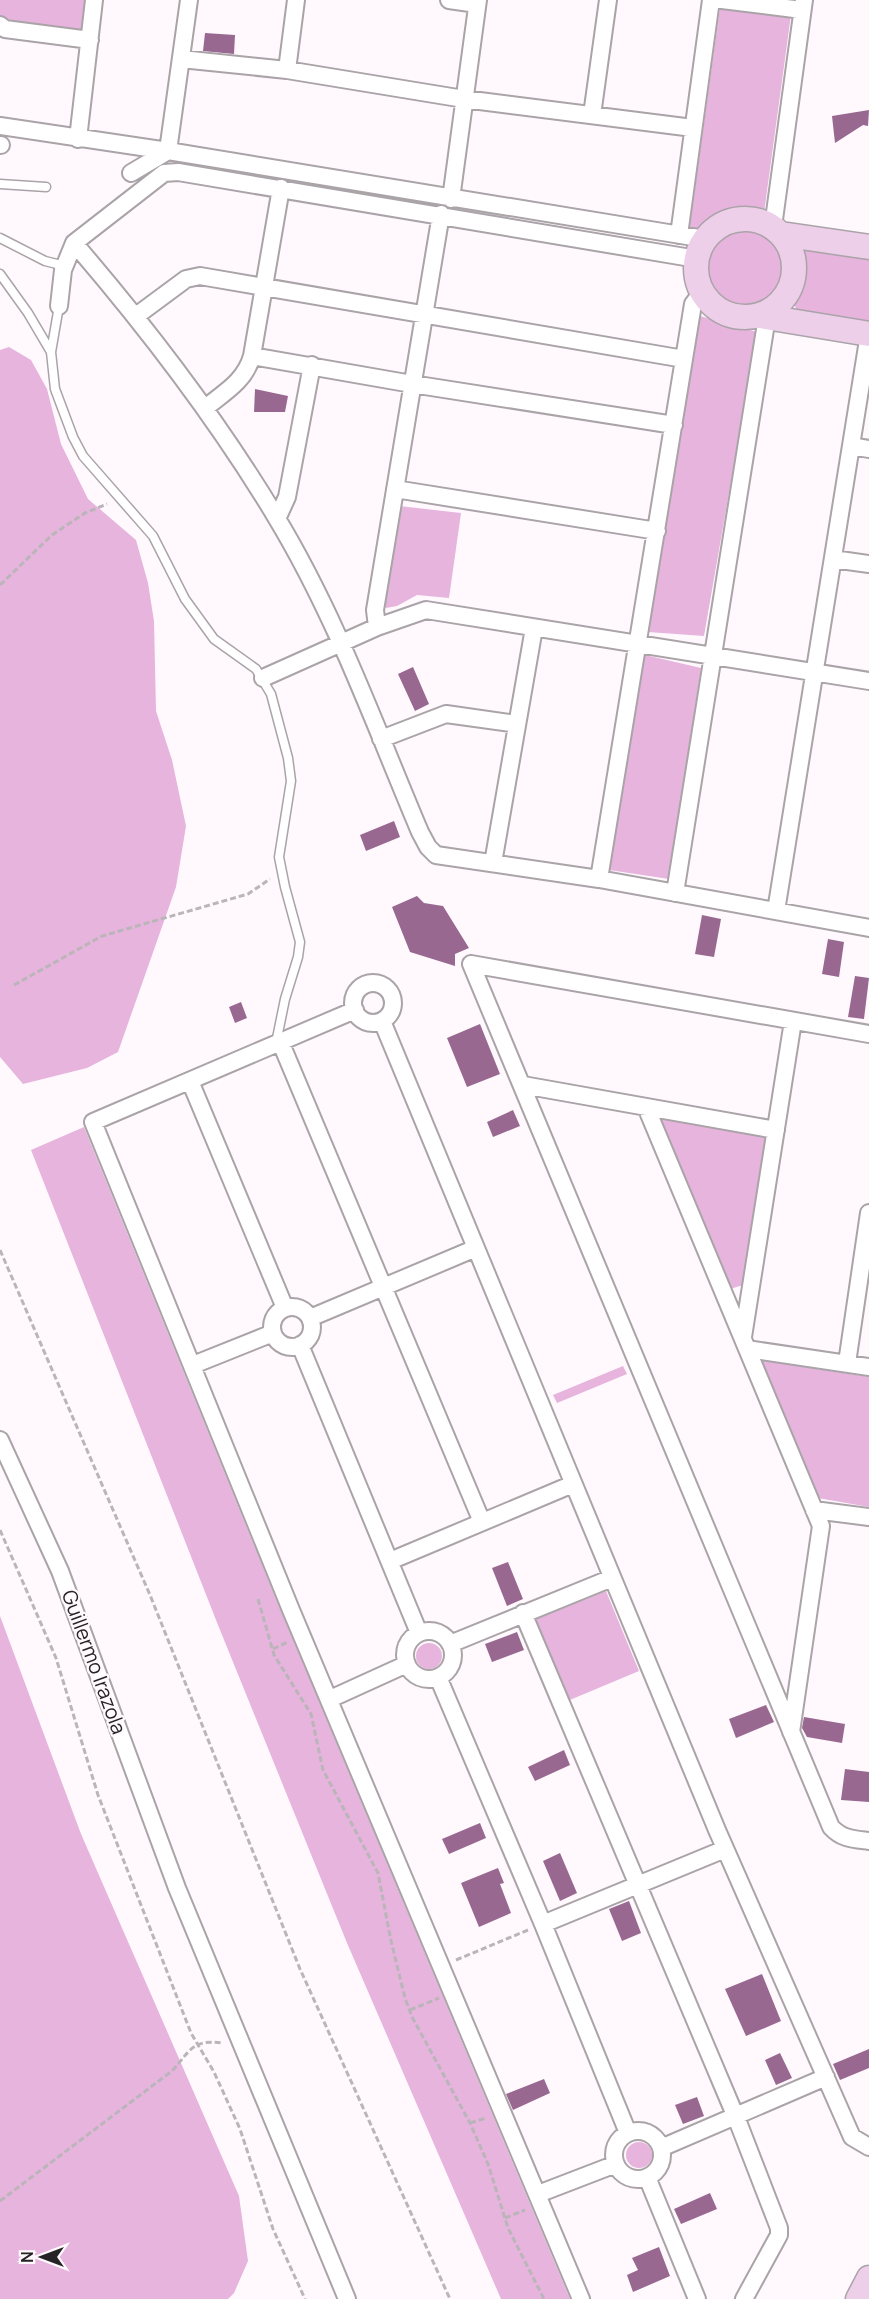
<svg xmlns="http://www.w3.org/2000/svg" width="869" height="2299" font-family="Manrope,sans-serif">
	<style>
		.green { fill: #e6b4dd }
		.building { fill: #996891 }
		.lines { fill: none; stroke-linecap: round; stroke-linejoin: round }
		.lane-casing { stroke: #aaa3a8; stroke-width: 11 }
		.street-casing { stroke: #aaa3a8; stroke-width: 20 }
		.secondary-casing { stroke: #aaa3a8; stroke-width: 27 }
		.path { stroke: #bab5b9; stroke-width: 3; stroke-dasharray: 6 3; stroke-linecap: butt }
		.lane { stroke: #fff; stroke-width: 8 }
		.street { stroke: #fff; stroke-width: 16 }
		.secondary { stroke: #edcfe9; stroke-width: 24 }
		.labels { text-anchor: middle; stroke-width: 4.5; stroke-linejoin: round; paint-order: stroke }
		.street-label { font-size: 20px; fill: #252325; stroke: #fff9fd }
	</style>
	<rect width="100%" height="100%" fill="#fff9fd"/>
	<path class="green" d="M 0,0 L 87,0 L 84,32 L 5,19 L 0,15 Z
		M 721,0 L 793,0 L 764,213 L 738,210 L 700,231 L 689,231 Z
		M705 268a41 41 0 1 1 82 0a41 41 0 1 1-82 0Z
		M 802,249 L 869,253 L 869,326 L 801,315 L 796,310 L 794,301 L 803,263 Z
		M 700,316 L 757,332 L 704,636 L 648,632 Z
		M 9,347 L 31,360 L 47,389 L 61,444 L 88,499 L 136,540 L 148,583 L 154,621 L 156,711 L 172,760 L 186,826 L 176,887 L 118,1052 L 87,1068 L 23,1084 L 0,1057 L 0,350 Z
		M 399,506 L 461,513 L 449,598 L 417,595 L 397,606 L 386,608 L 382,601 Z
		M 645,655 L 701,668 L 669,879 L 609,870 Z
		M 656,1115 L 766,1136 L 743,1285 L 730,1289 Z
		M 84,1127 L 275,1597 L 570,2299 L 501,2299 L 347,1943 L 218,1625 L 31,1150 Z
		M 759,1360 L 869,1377 L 869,1507 L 818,1498 Z
		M 623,1366 L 627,1374 L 557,1403 L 553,1395 Z
		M 606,1591 L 639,1671 L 565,1702 L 532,1621 Z
		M 0,1616 L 81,1834 L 239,2196 L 248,2261 L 234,2293 L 228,2299 L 0,2299 Z
		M416 1656a13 13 0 1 1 26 0a13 13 0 1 1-26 0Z
		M626 2155a13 13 0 1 1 26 0a13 13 0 1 1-26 0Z"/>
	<path class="building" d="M 205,33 L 235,35 L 234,54 L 203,51 Z
		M 869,110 L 868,126 L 863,125 L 835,143 L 832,116 Z
		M 255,389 L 288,396 L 285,412 L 254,412 Z
		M 413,667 L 429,704 L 415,711 L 398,674 Z
		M 394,821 L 400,837 L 366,851 L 360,835 Z
		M 417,896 L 424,903 L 443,906 L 469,948 L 455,954 L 455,966 L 410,952 L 392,907 Z
		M 702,915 L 721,919 L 714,957 L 695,954 Z
		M 828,939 L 844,942 L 839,977 L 822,974 Z
		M 855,976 L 869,978 L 864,1019 L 848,1017 Z
		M 241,1002 L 247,1018 L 235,1023 L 229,1007 Z
		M 480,1024 L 500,1074 L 467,1087 L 447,1038 Z
		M 513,1110 L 520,1126 L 493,1137 L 487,1122 Z
		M 508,1562 L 523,1599 L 507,1606 L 492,1568 Z
		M 517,1632 L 524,1650 L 492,1662 L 485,1644 Z
		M 766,1705 L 774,1722 L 736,1738 L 729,1719 Z
		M 804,1717 L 845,1724 L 842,1743 L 807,1737 L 802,1728 Z
		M 564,1750 L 570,1765 L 535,1781 L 528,1767 Z
		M 845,1769 L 869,1772 L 869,1802 L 841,1800 Z
		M 480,1823 L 486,1838 L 449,1854 L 442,1839 Z
		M 560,1853 L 577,1893 L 560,1901 L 543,1861 Z
		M 498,1868 L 504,1883 L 500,1884 L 511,1913 L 479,1927 L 461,1883 Z
		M 629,1901 L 641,1933 L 622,1941 L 609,1909 Z
		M 762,1974 L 781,2021 L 746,2036 L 725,1989 Z
		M 869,2049 L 869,2068 L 840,2080 L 833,2064 Z
		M 780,2053 L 792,2078 L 776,2085 L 765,2060 Z
		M 544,2079 L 550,2093 L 513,2110 L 506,2094 Z
		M 697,2097 L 704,2116 L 683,2124 L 675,2105 Z
		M 710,2193 L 717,2209 L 681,2224 L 674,2209 Z
		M 659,2247 L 670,2276 L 633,2292 L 627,2275 L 638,2270 L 632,2258 Z"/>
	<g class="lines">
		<g class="lane-casing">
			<path id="lane" d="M 0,184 L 46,187
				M 0,238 L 45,261 L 65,266
				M 0,274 L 28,313 L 51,352
				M 59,306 L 51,352 L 55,389 L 73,437 L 83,456 L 153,536 L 185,599 L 214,639 L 256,669 L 271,694 L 288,758 L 291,781 L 279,857 L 285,887 L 300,942 L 298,957 L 285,999 L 276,1043"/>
		</g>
		<g class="street-casing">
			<path id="street" d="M 449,0 L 477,4
				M 722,0 L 802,10
				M 0,25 L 5,29 L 90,40
				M 181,59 L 287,70 L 464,99 L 693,128
				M 287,70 L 296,0
				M 592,115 L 608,0
				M 0,126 L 168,151 L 705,239
				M 78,139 L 94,0
				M 0,145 L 1,145
				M 131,173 L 168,151 L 189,0
				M 451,199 L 478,0
				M 773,227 L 804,0
				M 679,235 L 711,0
				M 74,243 C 148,329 217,419 276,517 C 336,616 375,726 420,832 L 428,847 L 436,855 L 599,879 L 869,928
				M 59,306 L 63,270 L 74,243 L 164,173 L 178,172 L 697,259
				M 136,316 L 186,279 L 200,276 L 684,359
				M 252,356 L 281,188
				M 205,408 C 225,392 245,381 252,356 L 412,384 L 674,425
				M 851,446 L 869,449
				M 395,489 L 657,531
				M 277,519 L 287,497 L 312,365
				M 833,559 L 869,564
				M 377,627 L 375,610 L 441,214
				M 263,678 L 377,627 L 426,610 L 869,681
				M 381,739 L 446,714 L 517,724
				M 493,863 L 534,628
				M 599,879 L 693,304 L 702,292
				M 675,893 L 767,317
				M 776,911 L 869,334
				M 471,964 L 831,1827 C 842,1839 853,1839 869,1841
				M 471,964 L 869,1034
				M353 1003a20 20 0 1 1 40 0a20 20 0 1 1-40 0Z
				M 355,1010 L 93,1122 L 291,1610 L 581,2299
				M 382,1021 L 717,1830 L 852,2137 L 869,2147
				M 280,1041 L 482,1522
				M 190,1081 L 285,1308
				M 523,1085 L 776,1130
				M 646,1107 L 821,1526 L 791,1732
				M272 1327a20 20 0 1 1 40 0a20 20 0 1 1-40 0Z
				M 310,1318 L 476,1248
				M 743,1337 L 793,1021
				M 300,1345 L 419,1633
				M 747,1349 L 869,1367
				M 847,1363 L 869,1213
				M 193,1365 L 273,1333
				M 0,1440 L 60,1571 L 177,1888 L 347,2299
				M 814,1510 L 869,1517
				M 390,1561 L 573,1484
				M 523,1613 L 738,2122 L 779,2228 L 779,2235 L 744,2299
				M405 1655a24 24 0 1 1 48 0a24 24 0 1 1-48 0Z
				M 450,1644 L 612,1578
				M 438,1677 L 543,1924 L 628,2133
				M 330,1699 L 407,1664
				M 543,1924 L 725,1849
				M614 2155a24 24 0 1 1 48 0a24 24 0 1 1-48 0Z
				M 661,2148 L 826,2077
				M 647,2177 L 697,2299
				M 538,2194 L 616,2164"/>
		</g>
		<g class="secondary-casing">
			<path id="secondary" d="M696 268a49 49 0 1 1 98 0a49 49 0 1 1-98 0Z
				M 781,234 L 869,247
				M 760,316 L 869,334
				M 858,2299 L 869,2278"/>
		</g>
		<path class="path" d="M 0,585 L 52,535 L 85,513 L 107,504
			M 14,985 L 102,936 L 248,894 L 270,879
			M 0,1250 L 150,1595 L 300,1969 L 450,2299
			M 0,1530 L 56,1658 L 98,1795 L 191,2033 L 214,2072 L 240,2129 L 273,2229 L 305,2299
			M 258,1599 L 274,1655 L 311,1714 L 323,1770 L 378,1873 L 391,1941 L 405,1998 L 412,2017 L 470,2123 L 488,2164 L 508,2228 L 544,2299
			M 273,1649 L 288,1642
			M 456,1960 L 528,1930
			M 410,2010 L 439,1998
			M 470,2123 L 486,2118
			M 0,2201 L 172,2071 C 191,2050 192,2039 223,2043
			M 505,2218 L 525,2210"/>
		<use href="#lane" class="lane"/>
		<use href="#street" class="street"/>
		<use href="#secondary" class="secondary"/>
	</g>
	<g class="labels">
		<g class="street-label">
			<text transform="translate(94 1662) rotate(70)" y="7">Guillermo Irazola</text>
		</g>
	</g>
	<g transform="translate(42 2257) rotate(270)" stroke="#fff9fd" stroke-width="4.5" paint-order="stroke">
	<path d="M0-4.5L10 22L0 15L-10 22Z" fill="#252325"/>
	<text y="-9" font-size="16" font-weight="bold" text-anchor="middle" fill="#252325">N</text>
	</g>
</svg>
